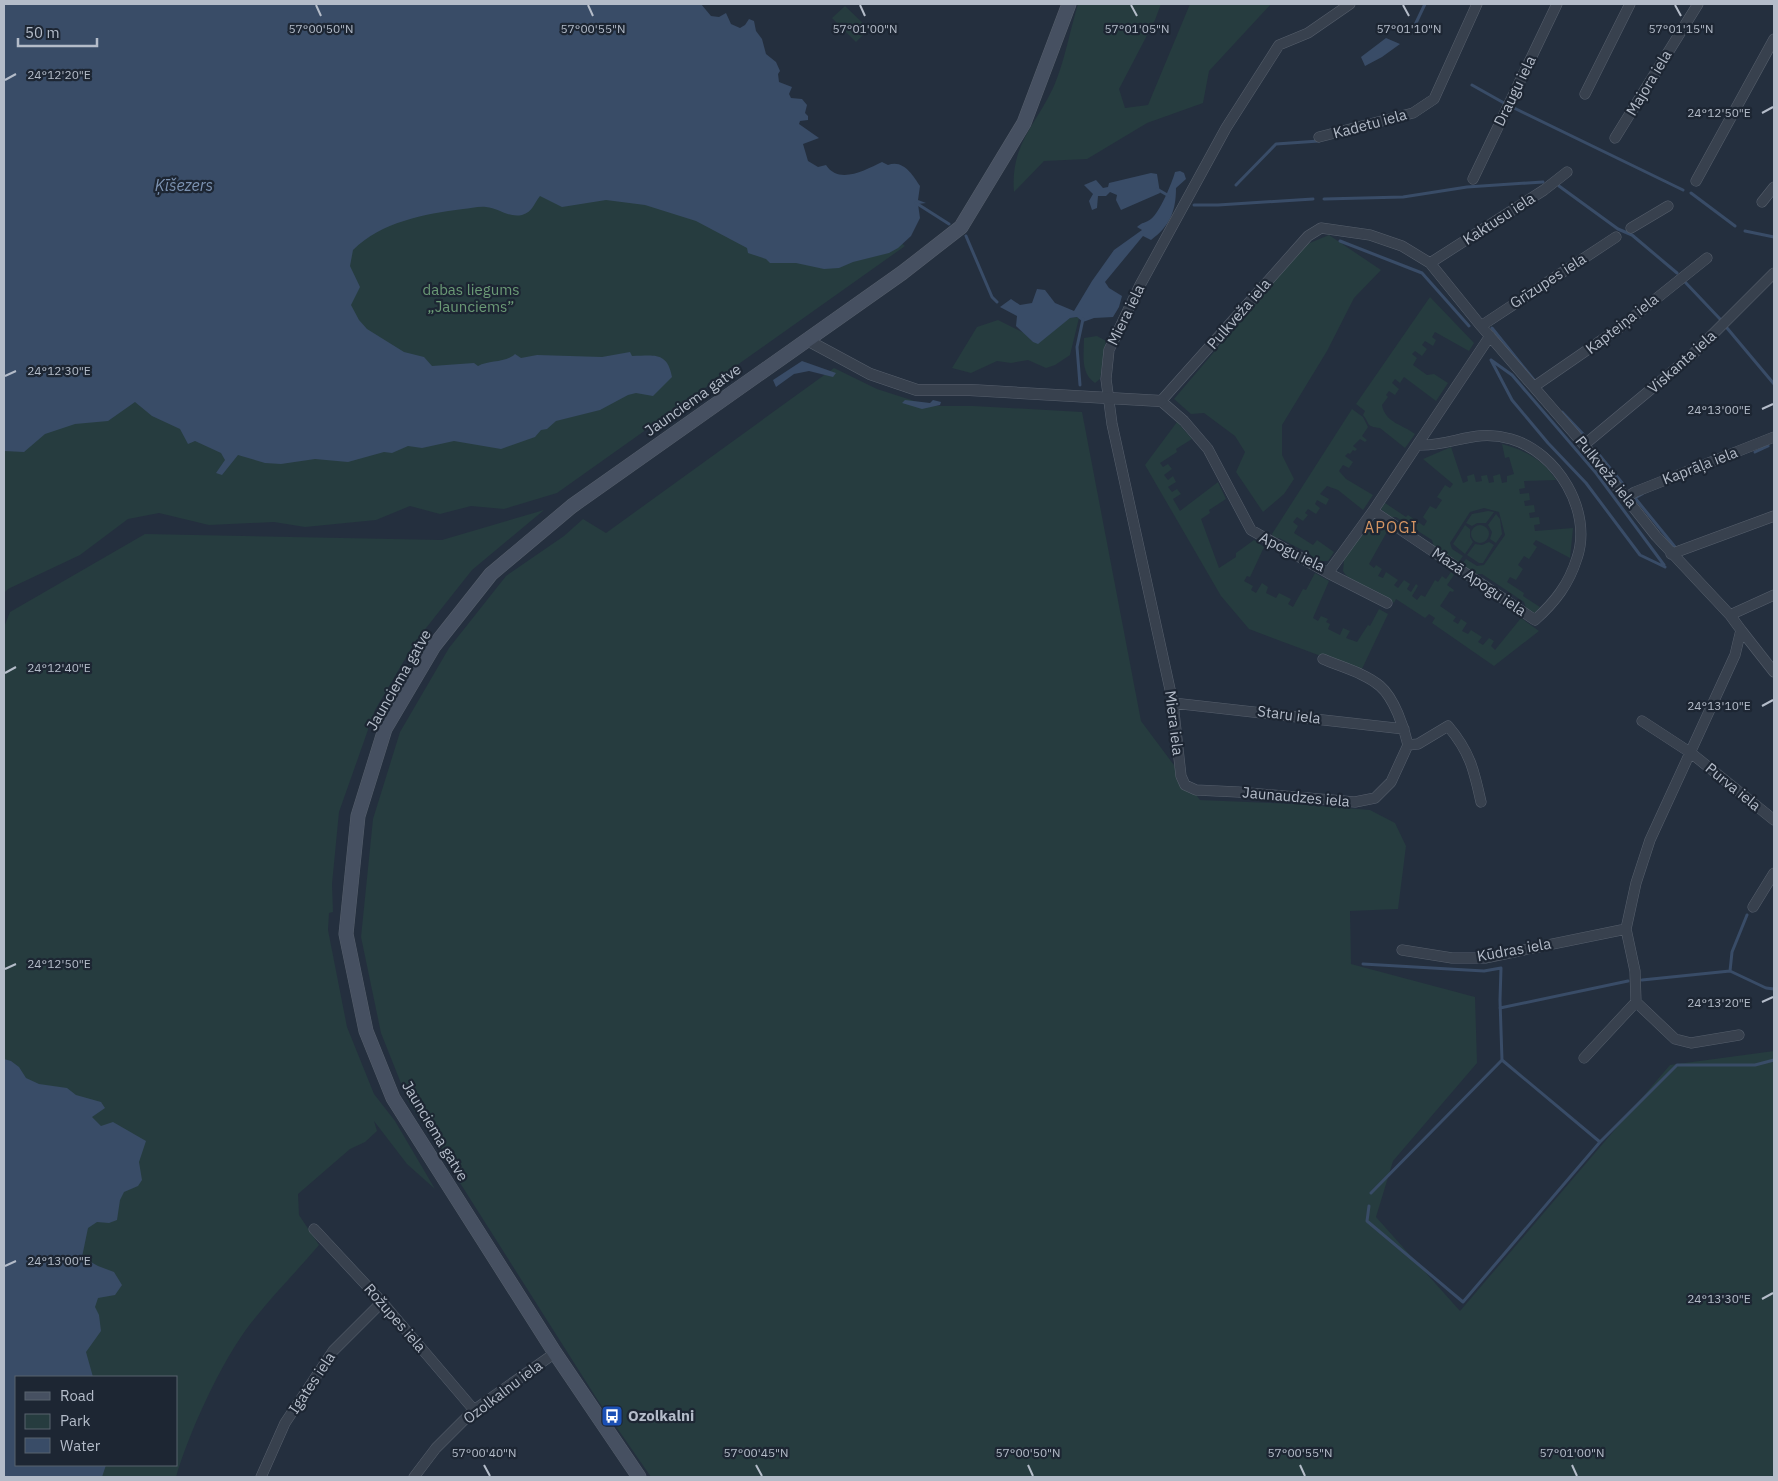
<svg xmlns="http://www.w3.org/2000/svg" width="1778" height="1481" font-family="'IBM Plex Sans',sans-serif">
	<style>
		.green { fill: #263c3f; fill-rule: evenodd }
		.water { fill: #394c67 }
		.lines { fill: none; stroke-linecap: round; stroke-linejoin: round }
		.stream { stroke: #394c67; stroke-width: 3 }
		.minor-casing { stroke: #565f6c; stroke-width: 11 }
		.tertiary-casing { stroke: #565f6c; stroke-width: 12 }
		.secondary-casing { stroke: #565f6c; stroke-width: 15 }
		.minor { stroke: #38414e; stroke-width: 10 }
		.tertiary { stroke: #38414e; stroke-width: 11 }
		.secondary { stroke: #465061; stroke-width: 14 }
		.ticks { fill: none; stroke: #b4bcc9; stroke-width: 2 }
		.labels { text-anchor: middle; stroke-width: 4.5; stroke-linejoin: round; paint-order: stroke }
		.street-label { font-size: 15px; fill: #b4bcc9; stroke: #1d2633 }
		.park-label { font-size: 15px; fill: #6b9a76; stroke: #1d2633 }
		.poi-label { font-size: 15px; font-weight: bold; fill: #b4bcc9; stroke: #1d2633; text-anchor: start }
		.water-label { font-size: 16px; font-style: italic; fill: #7c92b1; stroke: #1d2633 }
		.neighbourhood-label { font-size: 16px; letter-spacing: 1px; fill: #d59563; stroke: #1d2633 }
		.ticks-label { font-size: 12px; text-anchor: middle; fill: #b4bcc9; stroke: #1d2633; stroke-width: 4.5; stroke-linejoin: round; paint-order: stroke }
	</style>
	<rect width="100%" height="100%" fill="#242f3e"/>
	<path class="green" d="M 1078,4 L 1161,4 L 1155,20 L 1119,89 L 1125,108 L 1148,105 L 1190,4 L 1271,4 L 1209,71 L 1203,103 L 1147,123 L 1087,159 L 1044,161 L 1014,192 C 1010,145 1036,125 1054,86 C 1065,60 1070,30 1078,4 Z
		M 845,6 L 869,29 L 856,42 L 832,18 Z
		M 311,143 L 873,219 L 905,246 L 557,493 L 504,509 L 471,506 L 440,514 L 410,506 L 376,520 L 305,527 L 274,522 L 209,525 L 159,513 L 128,519 L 80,555 L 8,589 L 4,593 L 4,345 Z
		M 1329,235 L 1381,270 L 1354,298 L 1327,351 L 1282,425 L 1282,455 L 1294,479 L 1284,494 L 1263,512 L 1236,472 L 1245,452 L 1235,436 L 1204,413 L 1191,414 L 1174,399 L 1305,245 Z
		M 1430,297 L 1474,343 L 1469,351 L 1435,332 L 1432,337 L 1436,340 L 1433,346 L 1425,341 L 1422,345 L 1427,349 L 1422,356 L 1415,351 L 1412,354 L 1417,358 L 1413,365 L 1427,375 L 1434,374 L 1448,383 L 1436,401 L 1404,377 L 1400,383 L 1395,379 L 1392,383 L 1399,389 L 1395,395 L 1389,391 L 1386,395 L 1388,397 L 1382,405 C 1385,423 1404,425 1415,434 L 1405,448 L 1380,428 C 1365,426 1371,425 1363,415 L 1365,411 L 1356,404 Z
		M 1077,317 L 1079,318 L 1070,355 L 1055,365 L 1046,368 L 1028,360 L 1011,363 L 997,361 L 971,373 L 952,368 L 977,327 L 998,320 L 1024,333 L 1033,342 L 1070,318 Z
		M 1097,336 L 1106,341 L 1100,379 L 1095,383 C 1080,373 1084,354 1084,338 Z
		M 834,368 L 877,389 L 930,406 L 973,406 L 1082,412 L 1141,721 L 1200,800 L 1296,804 L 1370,810 L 1395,823 L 1406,846 L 1398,909 L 1350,911 L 1351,964 L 1475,997 L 1477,1063 L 1393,1161 L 1376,1217 L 1460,1311 L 1670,1065 L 1774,1051 L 1774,1477 L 651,1477 L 597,1399 L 408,1101 L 381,1033 L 361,937 L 373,819 L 400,732 L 449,648 L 506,576 L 564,536 L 583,519 L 606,533 Z
		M 1352,409 L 1363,417 L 1368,427 L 1362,436 L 1367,440 L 1365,442 L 1360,439 L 1353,446 L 1357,449 L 1355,451 L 1353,450 L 1350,454 L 1348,453 L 1345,456 L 1353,462 L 1349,468 L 1343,465 L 1339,471 L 1346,479 L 1373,495 L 1363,510 L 1338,490 L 1327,486 L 1320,494 L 1329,499 L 1326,505 L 1317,500 L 1315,504 L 1320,508 L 1316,514 L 1308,509 L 1305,513 L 1308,515 L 1303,521 L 1297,517 L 1293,522 L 1298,526 L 1294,533 L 1313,545 L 1317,540 L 1334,552 L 1328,561 L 1315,561 L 1310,554 L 1279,538 L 1274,539 L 1272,534 Z
		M 1177,422 L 1192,439 L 1176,449 L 1177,452 L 1160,463 L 1163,467 L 1168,464 L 1172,469 L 1164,475 L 1168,480 L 1173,476 L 1176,482 L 1168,487 L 1172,492 L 1177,489 L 1181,494 L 1173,499 L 1180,511 L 1218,482 L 1226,499 L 1209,510 L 1210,513 L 1201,519 L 1219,568 L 1236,557 L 1236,553 L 1254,540 L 1264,547 L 1250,577 L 1247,576 L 1244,581 L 1253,586 L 1251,590 L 1256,593 L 1262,583 L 1268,587 L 1266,593 L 1276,598 L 1279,593 L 1291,599 L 1288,604 L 1293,607 L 1303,589 L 1306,590 L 1315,573 L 1329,581 L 1313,618 L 1318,621 L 1321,616 L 1328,619 L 1326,622 L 1330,624 L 1328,629 L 1340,635 L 1343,628 L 1350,631 L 1346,638 L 1357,642 L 1368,625 L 1370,626 L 1379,609 L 1388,614 L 1361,671 L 1249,629 L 1221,596 L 1145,465 Z
		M 1502,444 C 1523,449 1545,461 1556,480 L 1524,481 L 1525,488 L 1519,489 L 1520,494 L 1529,493 L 1530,500 L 1524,501 L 1525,506 L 1534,505 L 1535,512 L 1529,513 L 1530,518 L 1539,517 L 1540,524 L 1534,525 L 1535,531 L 1573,528 L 1570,558 L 1536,540 L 1533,544 L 1537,547 L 1529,559 L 1524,556 L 1518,565 L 1523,569 L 1516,580 L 1510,577 L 1507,582 L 1524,593 L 1523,596 L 1540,607 L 1535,613 L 1526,608 L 1524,602 L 1482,574 L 1475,574 L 1461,565 L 1466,559 L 1477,566 L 1484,565 L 1505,535 L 1499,512 L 1484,508 L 1470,512 L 1450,543 L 1452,549 L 1463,556 L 1458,563 L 1434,547 L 1432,540 L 1396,517 L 1390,517 L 1381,509 L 1385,503 L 1406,517 L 1408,515 L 1424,526 L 1427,521 L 1423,517 L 1430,506 L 1436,509 L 1442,500 L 1437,497 L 1445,485 L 1450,488 L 1453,484 L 1423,459 L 1451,447 L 1463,483 L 1468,481 L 1467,476 L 1474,474 L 1476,482 L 1482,481 L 1481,476 L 1487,475 L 1489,483 L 1494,482 L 1493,476 L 1500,474 L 1502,483 L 1507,482 L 1507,476 L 1514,474 L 1509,457 L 1505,458 Z
		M 544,510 L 472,570 L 415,642 L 375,710 L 339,812 L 332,884 L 333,912 L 329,913 L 328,930 L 347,1027 L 374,1094 L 395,1121 L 435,1189 L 407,1164 L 374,1121 L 377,1131 L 365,1142 L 350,1149 L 298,1194 L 299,1215 L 319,1245 C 297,1271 272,1296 251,1323 C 222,1360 189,1432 176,1477 L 4,1477 L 4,627 L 10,612 L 145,534 L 442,540 ZM 16,1377 L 176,1377 L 176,1465 L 16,1465 Z
		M 1488,511 L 1494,512 L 1486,523 L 1477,523 L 1472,526 L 1466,523 L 1472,514 Z
		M 1496,514 L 1500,519 L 1502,534 L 1496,543 L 1490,539 L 1492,532 L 1488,525 Z
		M 1379,523 L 1388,530 L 1369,564 L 1374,568 L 1376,565 L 1382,569 L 1378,576 L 1383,578 L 1386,572 L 1398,580 L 1394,585 L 1398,588 L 1404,580 L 1410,584 L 1407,589 L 1411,592 L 1416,584 L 1418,586 L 1412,596 L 1417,600 L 1421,595 L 1425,597 L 1435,580 L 1438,582 L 1442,576 L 1446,579 L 1451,572 L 1454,575 L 1447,585 L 1454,590 L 1453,592 L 1450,591 L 1440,606 L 1456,617 L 1453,621 L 1458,624 L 1461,619 L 1467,623 L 1462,631 L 1468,634 L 1471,630 L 1482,637 L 1478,642 L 1483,645 L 1489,638 L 1494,641 L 1491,646 L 1495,650 L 1521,618 L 1539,631 L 1494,666 L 1432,623 L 1435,618 L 1429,614 L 1425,618 L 1396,599 L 1394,603 C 1380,588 1350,585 1343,571 L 1344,560 L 1364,529 L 1368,524 Z
		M 1465,525 L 1470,529 L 1470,537 L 1473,542 L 1465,554 L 1453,544 Z
		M1471 534a9 9 0 1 1 18 0a9 9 0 1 1-18 0Z
		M 1489,542 L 1494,545 L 1483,563 L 1479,563 L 1467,555 L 1475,544 L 1482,545 Z"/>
	<path class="water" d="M 4,4 L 701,4 L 711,16 L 719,17 L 726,13 L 731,24 L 740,28 L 745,25 L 749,19 L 754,21 L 756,31 L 762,39 L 766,54 L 776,62 L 780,71 L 778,74 L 779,82 L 792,87 L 789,94 L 791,98 L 802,99 L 807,105 L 805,113 L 808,116 L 808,120 L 800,121 L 799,124 L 819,138 L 803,144 L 808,161 L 818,167 L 826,165 C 839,185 865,170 882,162 L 888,165 C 903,159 913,175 920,186 L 918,200 L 926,203 L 918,204 L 920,218 L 911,236 L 898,248 L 889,253 L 853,262 L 839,268 L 824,269 L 796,263 L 770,263 L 766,259 L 748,253 L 747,248 L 696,221 L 645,205 L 606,200 L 562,207 L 540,196 C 534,203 533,212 522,215 C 508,218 499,208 486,207 C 478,206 470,209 463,209 C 424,214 381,222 353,250 L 350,266 L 360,287 L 351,305 L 359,320 L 367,329 L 404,352 L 424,357 L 432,366 L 474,363 L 478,366 C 489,360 506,363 515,354 L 521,358 L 537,355 L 602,357 L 630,352 L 632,356 C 654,356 667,351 672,377 L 653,396 L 636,393 L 628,395 L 600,410 L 556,421 L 547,429 L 541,430 L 535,437 L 501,449 L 454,441 L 422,448 L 408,446 L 392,453 L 384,452 L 348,462 L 315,459 L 281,464 L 265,463 L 238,455 L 222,475 L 216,473 L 225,460 L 221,453 L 195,441 L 188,444 L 180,429 L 152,416 L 135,402 L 108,421 L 75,424 L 45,434 L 24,452 L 4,451 Z
		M 1386,38 L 1400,44 L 1382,57 L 1365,66 L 1361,57 Z
		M 1180,171 L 1184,173 L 1186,179 L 1176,188 C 1176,211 1170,226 1151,240 L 1143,236 L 1105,282 L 1109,288 L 1122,296 L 1119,307 L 1113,317 L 1094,318 L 1083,322 L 1077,317 L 1070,318 L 1038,344 L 1033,342 L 1016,326 L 1017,316 L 1000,307 L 1011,299 L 1020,305 L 1032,303 L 1037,289 L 1045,290 L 1055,303 L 1074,311 L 1092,281 L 1114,250 L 1142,230 L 1137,227 C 1142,222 1146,223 1151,219 C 1160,212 1172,183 1175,172 Z
		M 1151,173 L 1157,174 L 1160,193 L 1121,210 L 1116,200 L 1117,195 L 1110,192 L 1106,196 L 1098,196 L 1097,208 L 1092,210 L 1089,201 L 1093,194 L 1084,185 L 1096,180 L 1103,188 L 1108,187 L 1109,183 Z
		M 802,361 L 836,373 L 833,377 L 809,371 L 794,374 L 776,387 L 773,380 Z
		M 905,400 L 930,403 L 933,400 L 941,402 L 940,405 L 922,409 L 902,403 Z
		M 4,1059 L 11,1061 L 19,1067 L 26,1078 L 39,1084 L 67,1088 L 76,1095 L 101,1102 L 105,1108 L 92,1117 L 101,1126 L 113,1122 L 146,1141 L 139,1162 L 142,1180 L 138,1186 L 124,1192 L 120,1200 L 117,1220 L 109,1223 L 97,1222 L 88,1228 L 82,1257 L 98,1266 L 114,1272 L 122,1285 L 115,1295 L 98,1298 L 95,1307 L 99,1315 L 101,1331 L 86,1352 L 93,1377 L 16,1377 L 16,1465 L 106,1465 L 102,1477 L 4,1477 Z"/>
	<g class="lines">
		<path class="stream" d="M 1414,27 L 1425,4
			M 1472,85 L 1504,103
			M 1512,107 L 1683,190
			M 1236,185 L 1276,144 L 1319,141
			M 1559,186 L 1618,229 L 1632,235 L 1677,273
			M 1157,189 L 1169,196
			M 1691,193 L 1735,226
			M 1324,199 L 1403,197 L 1467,187 L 1543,182
			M 916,203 L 949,224
			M 1194,205 L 1218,205 L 1313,199
			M 1745,231 L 1774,237
			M 966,236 L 992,297 L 997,302
			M 1340,241 L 1422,273 L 1469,326
			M 1685,282 L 1720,319
			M 1492,328 L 1534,380
			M 1727,328 L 1774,384
			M 1491,360 L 1512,400 L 1548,443 L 1586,483 L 1640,555 L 1665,567
			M 1491,360 L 1512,375 L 1596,473 L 1664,565
			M 1080,385 L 1077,347 L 1083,319
			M 1562,412 L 1584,435
			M 1596,451 L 1623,484
			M 1755,452 L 1768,446
			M 1642,494 L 1635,498 L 1675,547
			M 1363,964 L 1484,971 L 1501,968 L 1500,1000 L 1502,1060 L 1600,1142 L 1677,1065 L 1755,1065 L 1774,1060
			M 1730,971 L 1732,952 L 1747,915
			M 1642,980 L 1730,971 L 1766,988 L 1774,989
			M 1500,1008 L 1628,981
			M 1371,1193 L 1502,1060
			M 1369,1206 L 1367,1221 L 1463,1302 L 1600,1142"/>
		<g class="minor-casing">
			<path id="minor" d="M 1585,94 L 1630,4
				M 1319,137 L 1413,113 L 1434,99 L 1477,4
				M 1615,138 L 1698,4
				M 1473,179 L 1557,4
				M 1696,181 L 1774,39
				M 1762,202 L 1774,187
				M 1631,228 L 1668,206
				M 1430,263 L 1544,190 L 1567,172
				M 1481,326 L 1616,237
				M 1490,336 L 1373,511 L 1328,573 L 1251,530 L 1208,449 L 1184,421 L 1161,401 L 1308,236 L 1321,228 L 1370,235 L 1402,246 L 1430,263 L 1481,326 L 1584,445 L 1656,536 L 1730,615 L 1741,630 L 1735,655 L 1650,840 L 1636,883 L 1626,929 L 1635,971 L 1636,1002 L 1584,1058
				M 1535,386 L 1622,326 L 1707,258
				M 1584,445 L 1692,355 L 1774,273
				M 1627,497 L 1635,492 L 1774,437
				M 1373,511 L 1535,620 C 1555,602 1569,584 1577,558 C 1593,511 1557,452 1511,439 C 1473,428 1452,447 1417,445
				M 1671,554 L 1774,516
				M 1328,573 L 1387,603
				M 1730,615 L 1774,595
				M 1741,630 L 1774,672
				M 1323,659 C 1341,667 1365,673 1380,686 C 1394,698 1404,727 1408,745 L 1391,782 L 1375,798 L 1355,802 L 1238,792 L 1196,790 L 1185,785 L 1181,776 L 1173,703 L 1112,424 L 1106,379 L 1109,350 L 1139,287 L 1226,128 L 1279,45 L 1308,33 L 1350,4
				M 1173,703 L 1404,729
				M 1642,721 L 1691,753 L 1774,820
				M 1408,745 L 1418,744 L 1448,726 C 1470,752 1474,770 1481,802
				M 1753,907 L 1774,873
				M 1402,950 L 1452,958 L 1485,958 L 1626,929
				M 1636,1002 L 1675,1039 L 1691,1043 L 1739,1035
				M 314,1229 L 382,1302 L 474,1410
				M 261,1477 L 285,1423 L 333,1351 L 382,1302
				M 414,1477 L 436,1448 L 474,1410 L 555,1353"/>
		</g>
		<g class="tertiary-casing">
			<path id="tertiary" d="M 807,340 L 870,374 L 917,390 L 970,390 L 1161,401"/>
		</g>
		<g class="secondary-casing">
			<path id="secondary" d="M 639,1477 L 555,1353 L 393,1098 L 366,1031 L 346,934 L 358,816 L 385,729 L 434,646 L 491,574 L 572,506 L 902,273 L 961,227 L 1024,123 L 1069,4"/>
		</g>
		<use href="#minor" class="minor"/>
		<use href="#tertiary" class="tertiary"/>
		<use href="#secondary" class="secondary"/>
	</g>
	<path class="ticks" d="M 316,5 L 321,16M 588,5 L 593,16M 860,5 L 865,16M 1131,5 L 1137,16M 1403,5 L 1409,16M 1675,5 L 1681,16M 5,80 L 16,74M 1762,113 L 1773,107M 5,376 L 16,371M 1762,409 L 1773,404M 5,673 L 16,667M 1762,706 L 1773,700M 5,969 L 16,964M 1762,1002 L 1773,997M 5,1266 L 16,1261M 1762,1299 L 1773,1293M 484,1465 L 490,1476M 756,1465 L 762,1476M 1028,1465 L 1033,1476M 1300,1465 L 1305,1476M 1572,1465 L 1577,1476"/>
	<defs>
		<g id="bus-square" transform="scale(1.125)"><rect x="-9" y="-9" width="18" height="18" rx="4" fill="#1a4fb4" stroke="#1d2633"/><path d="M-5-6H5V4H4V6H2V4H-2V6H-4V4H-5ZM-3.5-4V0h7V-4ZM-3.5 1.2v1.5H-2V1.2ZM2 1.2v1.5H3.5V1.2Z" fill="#fff"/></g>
	</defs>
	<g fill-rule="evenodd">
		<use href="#bus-square" x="612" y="1416"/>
	</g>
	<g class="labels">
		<g class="street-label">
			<text transform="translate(1649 83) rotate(-59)" y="5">Majora iela</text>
			<text transform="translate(1515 91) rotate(-64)" y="5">Draugu iela</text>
			<text transform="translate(1370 124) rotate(-15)" y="5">Kadetu iela</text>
			<text transform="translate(1499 219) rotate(-33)" y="5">Kaktusu iela</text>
			<text transform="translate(1548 281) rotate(-33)" y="5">Grīzupes iela</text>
			<text transform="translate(1239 314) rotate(-49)" y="5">Pulkveža iela</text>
			<text transform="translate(1126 315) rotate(-64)" y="5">Miera iela</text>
			<text transform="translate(1622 324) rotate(-38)" y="5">Kapteiņa iela</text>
			<text transform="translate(1682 362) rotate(-42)" y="5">Viskanta iela</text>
			<text transform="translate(693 400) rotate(-35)" y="5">Jaunciema gatve</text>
			<text transform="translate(1700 466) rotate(-21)" y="5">Kaprāļa iela</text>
			<text transform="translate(1606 472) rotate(51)" y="5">Pulkveža iela</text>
			<text transform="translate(1292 552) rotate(26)" y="5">Apogu iela</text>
			<text transform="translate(1479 582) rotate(34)" y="5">Mazā Apogu iela</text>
			<text transform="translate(399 680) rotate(-60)" y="5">Jaunciema gatve</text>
			<text transform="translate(1289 715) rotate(7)" y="5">Staru iela</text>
			<text transform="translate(1174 723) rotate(83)" y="5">Miera iela</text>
			<text transform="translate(1733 787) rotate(39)" y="5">Purva iela</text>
			<text transform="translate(1296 797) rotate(5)" y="5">Jaunaudzes iela</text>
			<text transform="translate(1514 950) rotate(-10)" y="5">Kūdras iela</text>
			<text transform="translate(435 1131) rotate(59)" y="5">Jaunciema gatve</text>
			<text transform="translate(395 1318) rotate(49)" y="5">Rožupes iela</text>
			<text transform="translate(312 1383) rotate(-56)" y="5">Igates iela</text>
			<text transform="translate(503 1392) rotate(-37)" y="5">Ozolkalnu iela</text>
		</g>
		<g class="park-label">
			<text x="471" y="295">dabas liegums<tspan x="471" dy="17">„Jaunciems”</tspan></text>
		</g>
		<g class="poi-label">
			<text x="628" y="1421">Ozolkalni</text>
		</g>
		<g class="water-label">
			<text x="184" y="191">Ķīšezers</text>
		</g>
		<g class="neighbourhood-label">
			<text x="1391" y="533">APOGI</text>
		</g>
	</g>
	<g class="ticks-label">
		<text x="321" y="33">57°00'50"N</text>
		<text x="593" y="33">57°00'55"N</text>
		<text x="865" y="33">57°01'00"N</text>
		<text x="1137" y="33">57°01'05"N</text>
		<text x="1409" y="33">57°01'10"N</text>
		<text x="1681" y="33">57°01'15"N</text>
		<text x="59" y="79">24°12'20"E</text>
		<text x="1719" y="117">24°12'50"E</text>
		<text x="59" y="375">24°12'30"E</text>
		<text x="1719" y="414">24°13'00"E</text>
		<text x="59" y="672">24°12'40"E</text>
		<text x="1719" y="710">24°13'10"E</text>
		<text x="59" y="968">24°12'50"E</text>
		<text x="1719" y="1007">24°13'20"E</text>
		<text x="59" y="1265">24°13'00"E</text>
		<text x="1719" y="1303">24°13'30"E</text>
		<text x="484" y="1457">57°00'40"N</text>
		<text x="756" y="1457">57°00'45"N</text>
		<text x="1028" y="1457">57°00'50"N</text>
		<text x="1300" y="1457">57°00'55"N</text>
		<text x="1572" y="1457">57°01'00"N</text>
	</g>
	<rect width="1778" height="1481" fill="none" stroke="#b4bcc9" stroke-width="10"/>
	<rect x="15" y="1376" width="162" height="90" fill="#1d2633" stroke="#59626f"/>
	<rect x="25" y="1392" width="25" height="8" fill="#465061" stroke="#59626f"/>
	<text x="60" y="1401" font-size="15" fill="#b4bcc9">Road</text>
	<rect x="25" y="1414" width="25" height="15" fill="#263c3f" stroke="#59626f"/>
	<text x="60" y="1426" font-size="15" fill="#b4bcc9">Park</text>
	<rect x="25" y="1438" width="25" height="15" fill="#394c67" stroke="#59626f"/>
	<text x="60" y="1451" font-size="15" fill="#b4bcc9">Water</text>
	<path d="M18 38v8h79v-8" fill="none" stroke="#b4bcc9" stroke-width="2.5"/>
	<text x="25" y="38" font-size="15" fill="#b4bcc9" stroke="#1d2633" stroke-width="4" paint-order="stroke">50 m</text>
</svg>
